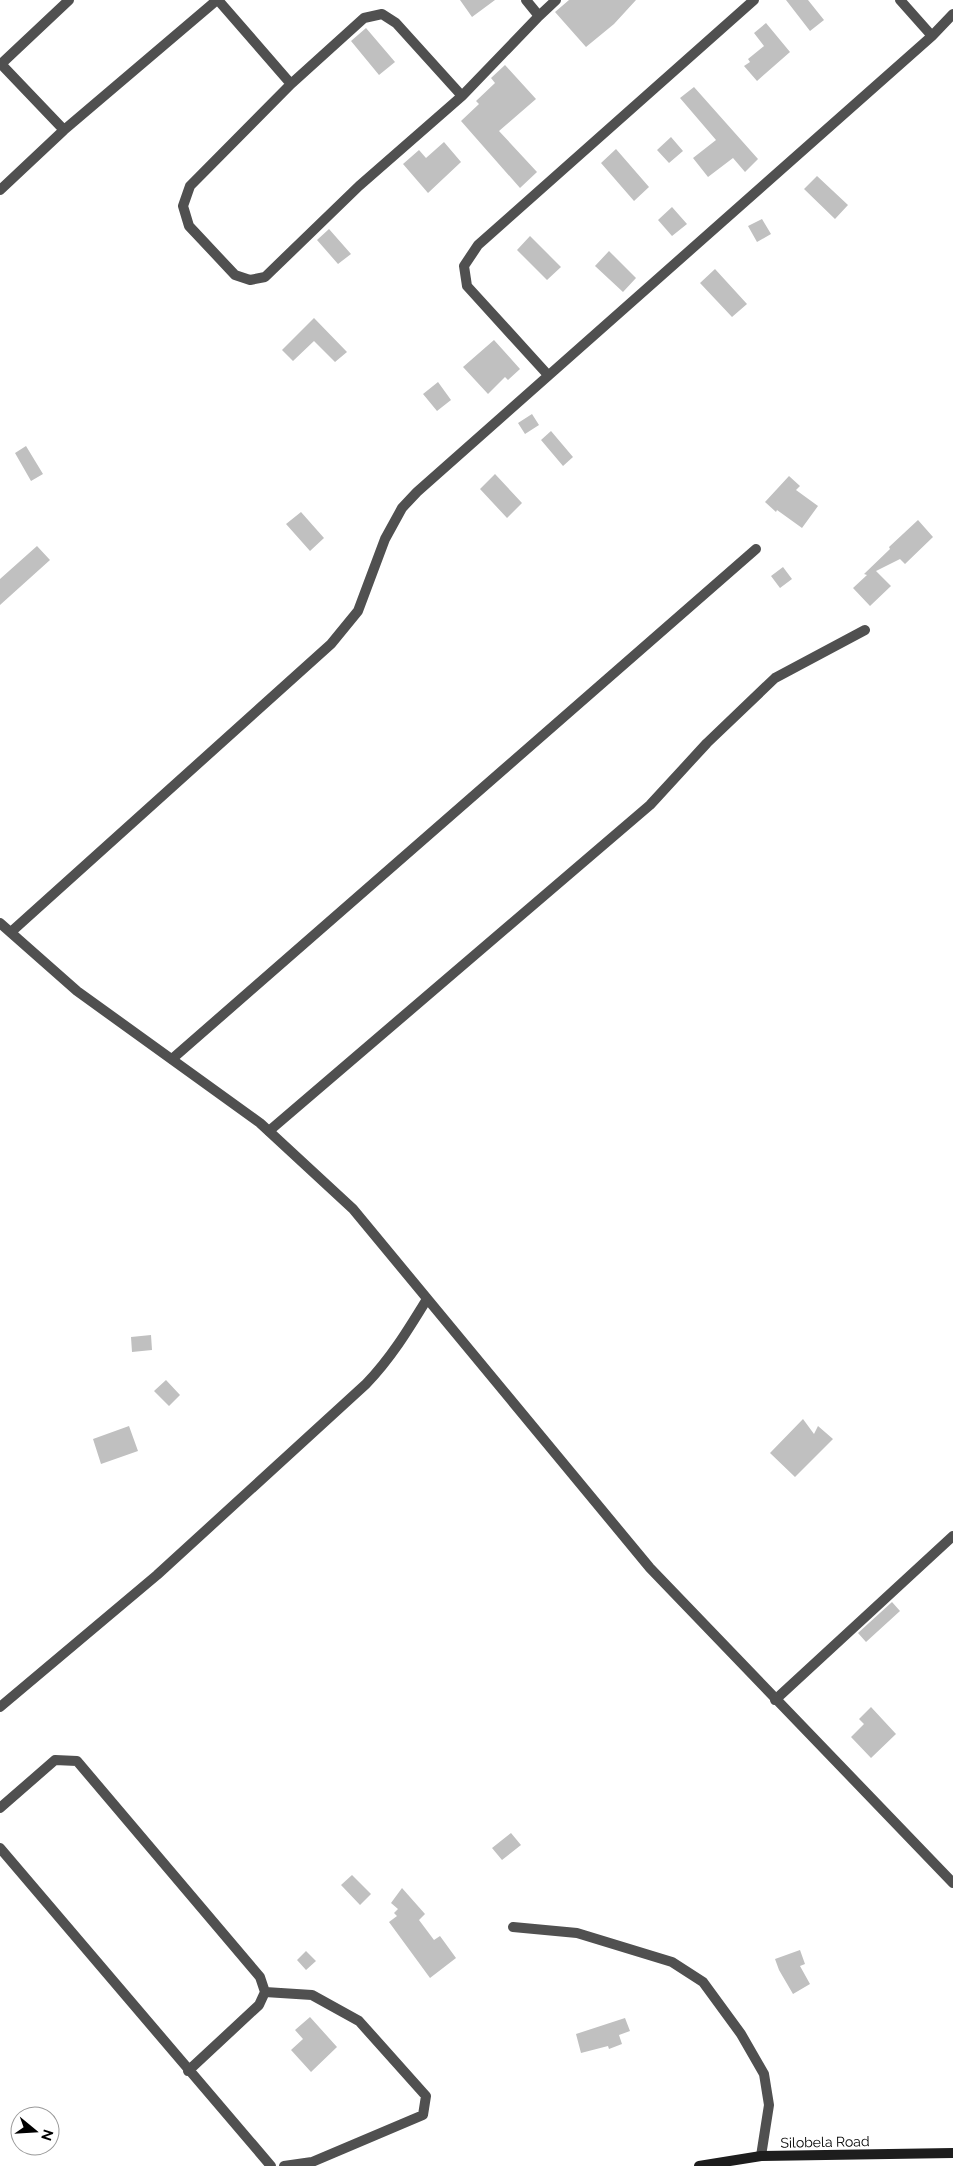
<svg xmlns="http://www.w3.org/2000/svg" width="953" height="2166" font-family="Raleway,sans-serif">
	<style>
		.building { fill: #c0c0c0 }
		.lines { fill: none; stroke-linecap: round; stroke-linejoin: round }
		.lane { stroke: #505050; stroke-width: 10 }
		.street { stroke: #505050; stroke-width: 10 }
		.secondary { stroke: #1d1d1d; stroke-width: 10 }
		.labels { text-anchor: middle; stroke-width: 4; stroke-linejoin: round; paint-order: stroke }
		.street-label { font-size: 14px; fill: #000; stroke: #fff }
	</style>
	<rect width="100%" height="100%" fill="#fff"/>
	<path class="building" d="M 460,0 L 495,0 L 472,17 Z
		M 569,0 L 636,0 L 614,24 L 586,47 L 555,12 Z
		M 786,0 L 808,0 L 824,20 L 810,31 Z
		M 766,23 L 790,52 L 757,81 L 744,66 L 750,62 L 748,59 L 764,46 L 754,33 Z
		M 366,28 L 395,62 L 379,75 L 351,41 Z
		M 505,65 L 536,99 L 499,131 L 537,172 L 520,188 L 461,121 L 479,104 L 476,101 L 495,83 L 491,78 Z
		M 694,87 L 758,159 L 745,172 L 733,158 L 708,177 L 693,158 L 716,140 L 680,98 Z
		M 671,137 L 683,151 L 669,163 L 657,150 Z
		M 444,142 L 461,162 L 428,193 L 403,164 L 419,150 L 426,158 Z
		M 616,149 L 649,187 L 634,201 L 601,163 Z
		M 817,176 L 848,205 L 835,219 L 804,189 Z
		M 672,207 L 687,224 L 672,236 L 658,220 Z
		M 762,219 L 771,234 L 757,242 L 748,226 Z
		M 329,229 L 351,254 L 338,264 L 317,240 Z
		M 530,236 L 561,267 L 547,280 L 517,250 Z
		M 609,251 L 636,278 L 623,292 L 595,266 Z
		M 715,269 L 747,304 L 732,317 L 700,283 Z
		M 314,318 L 347,352 L 335,362 L 314,341 L 293,361 L 282,350 Z
		M 494,340 L 520,369 L 508,380 L 505,377 L 488,394 L 463,367 Z
		M 438,382 L 451,400 L 437,411 L 423,394 Z
		M 532,414 L 539,425 L 525,434 L 518,423 Z
		M 551,431 L 573,457 L 563,466 L 541,440 Z
		M 26,446 L 43,474 L 31,481 L 15,453 Z
		M 495,474 L 522,503 L 507,518 L 480,489 Z
		M 789,476 L 800,486 L 796,490 L 818,506 L 802,528 L 777,510 L 776,512 L 765,502 Z
		M 301,512 L 324,538 L 310,551 L 286,524 Z
		M 918,520 L 933,537 L 905,564 L 900,559 L 876,571 L 891,586 L 870,606 L 853,588 L 867,575 L 864,574 L 890,549 L 889,547 Z
		M 37,546 L 50,560 L 0,605 L 0,579 Z
		M 783,567 L 792,579 L 780,588 L 771,576 Z
		M 151,1335 L 152,1350 L 132,1352 L 131,1337 Z
		M 166,1380 L 180,1395 L 169,1406 L 154,1391 Z
		M 803,1419 L 814,1434 L 818,1426 L 833,1439 L 795,1477 L 770,1453 Z
		M 129,1426 L 138,1451 L 101,1464 L 93,1439 Z
		M 892,1602 L 900,1611 L 866,1642 L 858,1633 Z
		M 871,1707 L 896,1734 L 871,1758 L 851,1737 L 864,1724 L 859,1719 Z
		M 511,1833 L 521,1845 L 502,1860 L 492,1848 Z
		M 352,1875 L 371,1894 L 360,1905 L 341,1885 Z
		M 402,1888 L 425,1914 L 419,1920 L 434,1940 L 440,1936 L 456,1958 L 430,1978 L 389,1922 L 397,1916 L 394,1913 L 398,1909 L 391,1903 Z
		M 800,1950 L 805,1964 L 800,1966 L 810,1984 L 793,1994 L 779,1970 L 775,1959 Z
		M 306,1951 L 316,1961 L 306,1970 L 297,1960 Z
		M 310,2017 L 337,2047 L 311,2072 L 291,2050 L 303,2039 L 295,2030 Z
		M 625,2018 L 630,2031 L 619,2035 L 622,2044 L 609,2049 L 608,2046 L 581,2053 L 576,2034 Z"/>
	<g class="lines">
		<path class="lane" d="M 172,1059 L 756,549
			M 269,1131 L 650,805 L 707,743 L 775,678 L 865,630
			M 775,1700 L 953,1536
			M 513,1927 L 577,1933 L 672,1962 L 703,1982 L 741,2034 L 764,2074 L 769,2105 L 761,2156"/>
		<path class="street" d="M 218,0 L 291,84
			M 526,0 L 539,16 L 556,0
			M 900,0 L 932,36
			M 382,14 L 396,23 L 462,96 L 359,186 L 265,277 L 250,280 L 235,275 L 189,226 L 183,206 L 190,186 L 291,84 L 364,18 Z
			M 0,63 L 64,130
			M 1,64 L 69,0
			M 462,96 L 539,16
			M 0,190 L 64,130 L 217,0
			M 548,375 L 467,286 L 464,266 L 478,245 L 754,0
			M 0,923 L 77,991 L 260,1123 L 353,1209 L 650,1568 L 953,1883
			M 11,932 L 331,644 L 358,611 L 385,539 L 402,508 L 417,492 L 932,36 L 953,14
			M 0,1707 L 157,1575 L 366,1384 C 391,1358 408,1330 427,1299
			M 0,1808 L 55,1760 L 77,1761 L 260,1977 L 265,1992 L 259,2005 L 188,2071
			M 0,1848 L 271,2166
			M 265,1992 L 312,1995 L 359,2021 L 426,2096 L 423,2115 L 312,2162 L 284,2166"/>
		<path class="secondary" d="M 699,2166 L 761,2156 L 953,2153"/>
	</g>
	<g class="labels">
		<g class="street-label">
			<text transform="translate(825 2142) rotate(-1)" y="5">Silobela Road</text>
		</g>
	</g>
	<g transform="translate(35 2131) rotate(108)"><circle r="24" fill="#ffffff" stroke="#999999"/>
	<path d="M0-4L9 19L0 12L-9 19Z" fill="#000000"/>
	<text y="-8" font-size="14" font-weight="bold" text-anchor="middle" fill="#000000">N</text>
	</g>
</svg>
